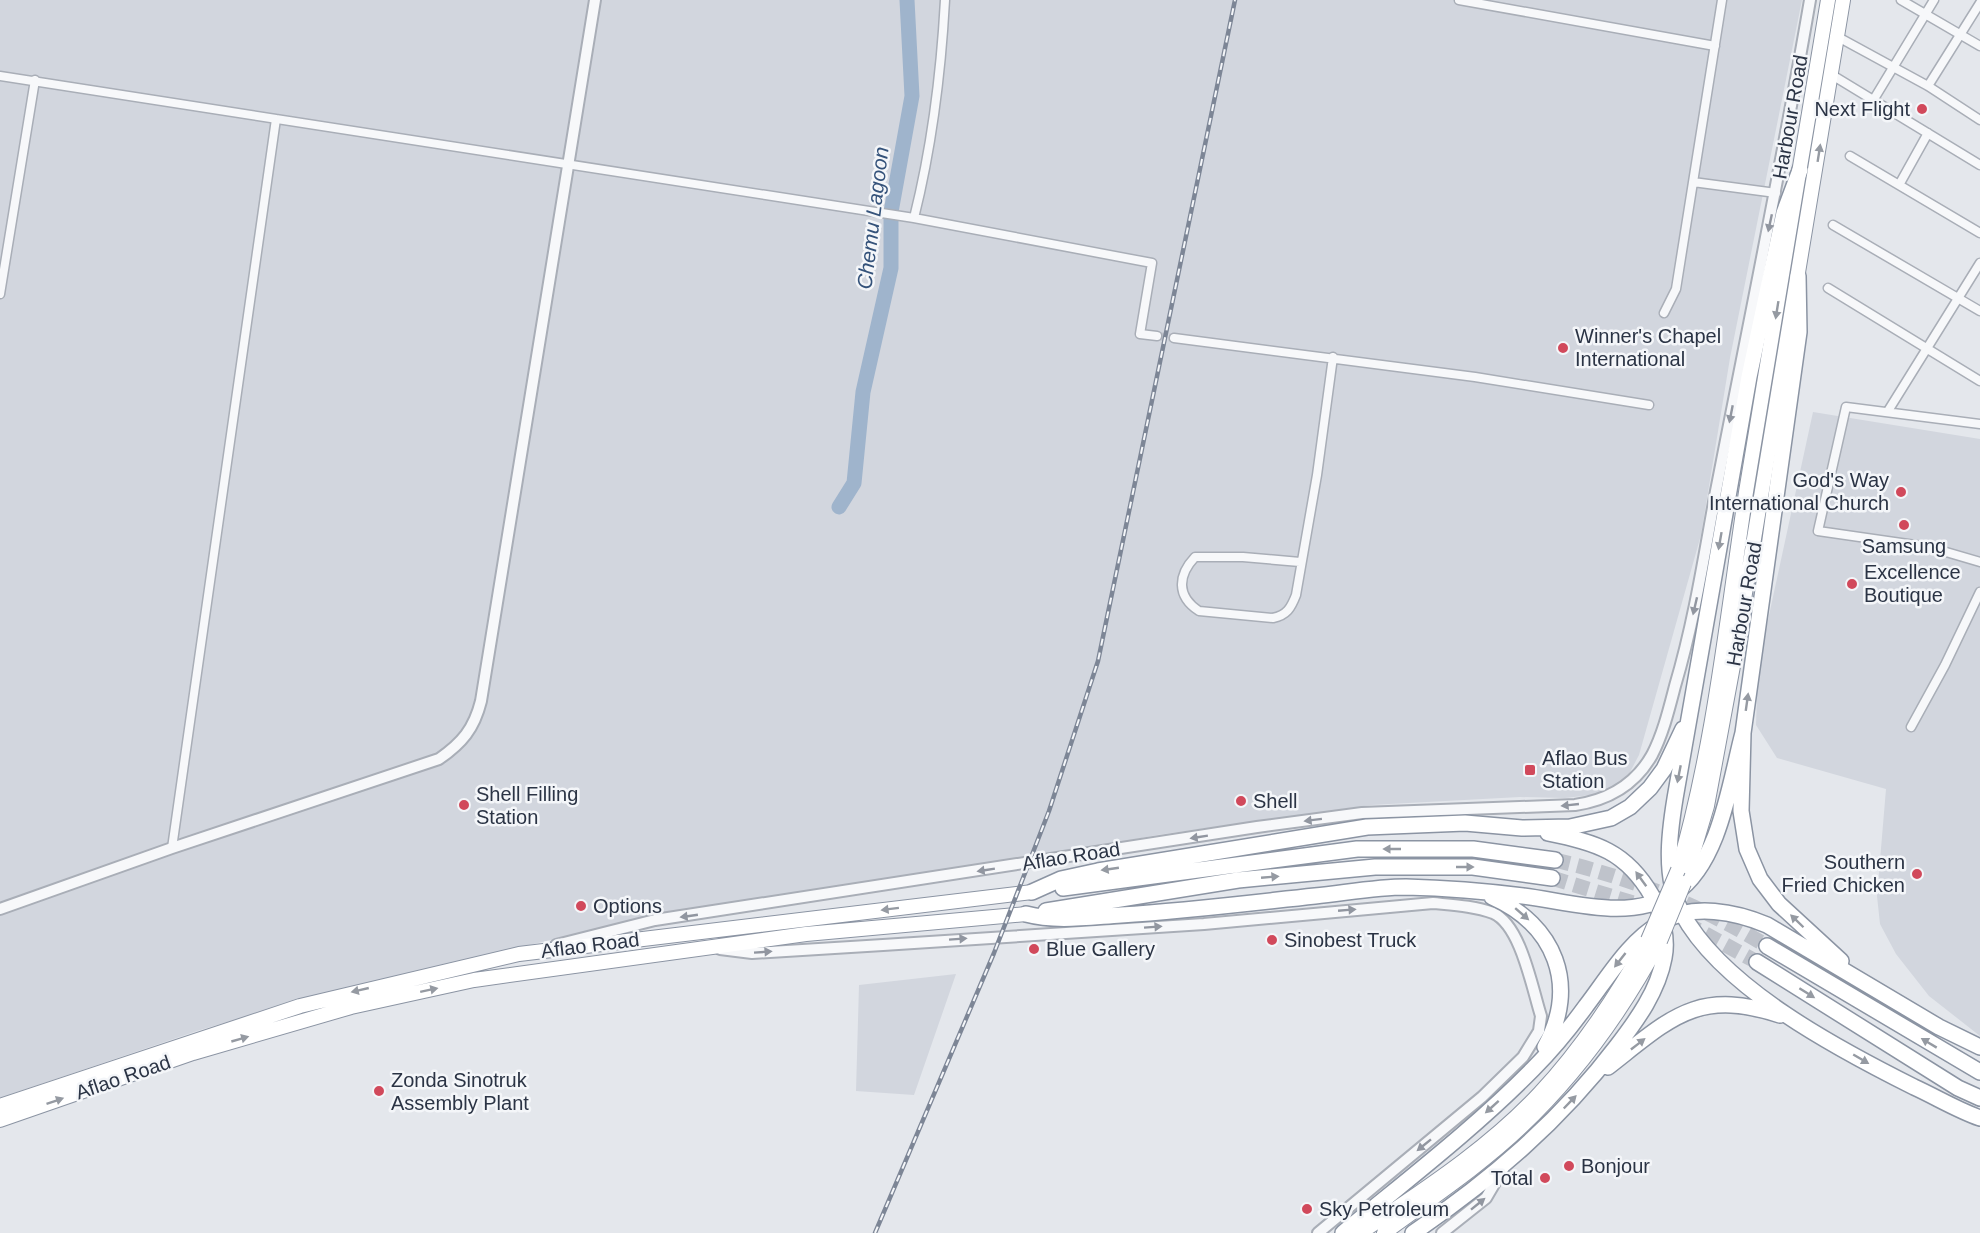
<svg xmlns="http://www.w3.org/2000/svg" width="1980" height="1233" font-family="Arial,sans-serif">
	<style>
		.built { fill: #d2d6de }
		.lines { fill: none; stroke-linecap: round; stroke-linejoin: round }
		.river { stroke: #9fb4cc; stroke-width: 15 }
		.minor-tunnel { stroke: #bfc3cb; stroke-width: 8; stroke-dasharray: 8 4; stroke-linecap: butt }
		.motorway-tunnel { stroke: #bfc3cb; stroke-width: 15; stroke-dasharray: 15 8; stroke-linecap: butt }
		.minor-casing { stroke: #a9aeb7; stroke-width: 11 }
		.tertiary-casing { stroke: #a9aeb7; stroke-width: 14 }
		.trunk-casing { stroke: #8b94a3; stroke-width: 16 }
		.motorway-casing { stroke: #8b94a3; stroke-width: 18 }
		.minor { stroke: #f7f8fa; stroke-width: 8 }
		.tertiary { stroke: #f7f8fa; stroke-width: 10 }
		.trunk { stroke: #fff; stroke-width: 14 }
		.motorway { stroke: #fff; stroke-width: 15 }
		.rail-casing { stroke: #7d8696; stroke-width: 4.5 }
		.rail { stroke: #f4f6f9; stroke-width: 2; stroke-dasharray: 7; stroke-linecap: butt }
		.trunk-bridge-casing { stroke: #8b94a3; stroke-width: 16; stroke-linecap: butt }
		.trunk-bridge { stroke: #fff; stroke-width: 14 }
		.oneway { fill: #959aa2 }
		.oneway2 { fill: #9196a0 }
		.poi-dot { fill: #d1495b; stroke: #f4f6f9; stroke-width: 2 }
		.labels { text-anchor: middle; stroke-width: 5; stroke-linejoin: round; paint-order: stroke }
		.poi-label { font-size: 20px; fill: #2b3445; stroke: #f4f6f9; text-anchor: start }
		.street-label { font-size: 20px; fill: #2b3445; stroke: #f4f6f9 }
		.water-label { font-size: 21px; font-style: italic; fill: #34527a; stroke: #f4f6f9 }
	</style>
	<rect width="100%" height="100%" fill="#e4e7ec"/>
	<path class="built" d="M 0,0 L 1802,0 L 1730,358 L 1701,535 L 1639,755 L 1629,774 L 1618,784 L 1600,794 L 1565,798 L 1520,797 L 1371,805 L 1307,814 L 1157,835 L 990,867 L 675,915 L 583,932 L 288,1004 L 197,1031 L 0,1098 Z
		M 1813,412 L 1980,439 L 1980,1036 L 1929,996 L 1896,954 L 1880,924 L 1877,896 L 1886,789 L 1777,758 L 1756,725 L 1758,666 Z
		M 956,974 L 914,1095 L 856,1091 L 859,985 Z"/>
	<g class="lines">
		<path class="river" d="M 839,507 L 854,483 L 863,392 L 891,268 L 891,212 L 912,96 L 907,0"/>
		<path class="minor-tunnel" d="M 1157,336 L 1174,338"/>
		<path class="motorway-tunnel" d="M 1555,860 C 1631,878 1700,905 1767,946
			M 1552,878 L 1646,907
			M 1685,923 L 1757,962"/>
		<g class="minor-casing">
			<path id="minor" d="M 1459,0 L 1715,46
				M 1901,0 L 1980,46
				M 1838,37 L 1928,86 L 1980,120
				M 1832,75 L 1980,165
				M 0,76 L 914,218 L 1152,263 L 1140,334 L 1157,336
				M 1928,86 L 1980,3
				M 1874,99 L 1934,0
				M 1850,156 L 1980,233
				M 1693,182 L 1776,193
				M 1899,185 L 1928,133
				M 914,218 C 932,146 941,74 945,0
				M 1833,225 L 1980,311
				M 1828,288 L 1980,381
				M 0,294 L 35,80
				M 1664,313 L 1676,289 L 1722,0
				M 1174,338 L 1475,377 L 1649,405
				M 1888,411 L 1980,263
				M 1980,424 L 1846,407 L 1818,531 L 1929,547 L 1980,562
				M 1300,562 L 1243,557 L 1195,557 C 1178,575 1176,596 1199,611 L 1273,618 C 1287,615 1291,608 1296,595 L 1317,475 L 1333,357
				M 1911,727 L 1945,665 L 1980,592
				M 172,848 L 276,119"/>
		</g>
		<g class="tertiary-casing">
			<path id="tertiary" d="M 0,909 L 172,848 L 439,759 C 462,743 474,729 481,701 L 595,0
				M 556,945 L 655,920 L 1257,827 L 1362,813 L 1575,805 C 1609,800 1635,785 1652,755 C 1663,734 1669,709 1675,686 C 1694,622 1704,557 1716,491 C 1748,327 1782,164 1810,0
				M 720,949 L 752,953 L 883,945 L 1204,924 L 1433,903 C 1453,905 1474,906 1493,913 C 1521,925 1532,988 1541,1016 L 1539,1031 L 1523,1057 L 1482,1097 L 1318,1233
				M 1442,1233 L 1486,1198 L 1503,1169"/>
		</g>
		<g class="trunk-casing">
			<path id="trunk" d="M 1678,870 C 1714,747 1727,618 1746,492 C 1772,328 1801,164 1828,0
				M 1684,883 L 1707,806 L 1733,666 L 1843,0
				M 0,1106 L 300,1006 L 519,954 L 1032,892
				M 0,1120 L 193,1053 L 351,1007 L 474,980 L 806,934 L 1026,914
				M 1360,1233 C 1422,1191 1489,1148 1540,1093 C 1583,1047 1617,995 1648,940
				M 1384,1233 C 1430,1199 1479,1167 1521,1127 C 1578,1073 1623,1010 1660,941"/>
		</g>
		<g class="motorway-casing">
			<path id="motorway" d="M 1800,170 L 1784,213 L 1749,377 L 1677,787 C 1670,826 1662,877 1682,913 C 1722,988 1840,1050 1914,1087 C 1936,1097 1957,1110 1980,1118
				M 1798,276 L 1799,332 L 1743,733 L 1741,811 L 1747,849 L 1760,879 L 1779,904 L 1841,961
				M 1063,888 L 1357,849 L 1473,849 L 1555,860
				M 1032,892 L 1061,879 L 1098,871 L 1367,827 L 1465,823 L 1522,828 L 1570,827 L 1611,818 L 1630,807 L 1650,788 L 1664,769 L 1683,729
				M 1492,897 C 1555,925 1579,985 1545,1047
				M 1046,911 L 1238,880 L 1375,867 L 1473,867 L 1552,878
				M 1026,914 C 1056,922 1089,917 1121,915 C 1186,911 1250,903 1315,896 C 1345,893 1376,887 1406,887 C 1445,888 1484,891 1523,896 C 1571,902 1630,922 1675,893 C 1720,863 1730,782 1743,733
				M 1767,946 L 1980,1072
				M 1757,962 L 1958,1088 L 1980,1098
				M 1608,1067 C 1671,1018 1697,988 1780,1015
				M 1343,1233 C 1407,1180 1475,1128 1533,1069 C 1552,1050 1570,1028 1586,1006 C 1609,976 1628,942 1662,922 C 1693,903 1736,912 1767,925 L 1939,1027 L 1980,1047
				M 1413,1233 C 1491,1180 1560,1121 1617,1046 C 1637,1020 1658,991 1664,958 C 1668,938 1662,914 1652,896 C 1626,851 1597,843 1548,833"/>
		</g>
		<use href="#minor" class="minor"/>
		<use href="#tertiary" class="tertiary"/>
		<use href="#trunk" class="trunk"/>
		<use href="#motorway" class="motorway"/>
		<g class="rail-casing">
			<path id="rail" d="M 875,1233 L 994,953 L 1049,811 L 1098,661 L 1235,0"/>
		</g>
		<use href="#rail" class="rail"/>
		<g class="trunk-bridge-casing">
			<path id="trunk-bridge" d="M 1648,940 L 1678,870
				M 1660,941 L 1684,883"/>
		</g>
		<use href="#trunk-bridge" class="trunk-bridge"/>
	</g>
	<defs><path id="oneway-solid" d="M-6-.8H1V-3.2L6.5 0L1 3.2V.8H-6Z" transform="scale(1.5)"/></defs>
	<g class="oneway">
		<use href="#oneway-solid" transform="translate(1819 153) rotate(-81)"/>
		<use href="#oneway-solid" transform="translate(1777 310) rotate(99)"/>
		<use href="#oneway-solid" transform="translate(1720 541) rotate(100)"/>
		<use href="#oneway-solid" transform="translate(1747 702) rotate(-82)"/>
		<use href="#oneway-solid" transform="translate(1679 774) rotate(101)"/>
		<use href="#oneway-solid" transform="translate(1392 849) rotate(-180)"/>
		<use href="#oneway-solid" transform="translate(1465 867)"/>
		<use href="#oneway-solid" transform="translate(1110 869) rotate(172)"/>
		<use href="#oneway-solid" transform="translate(1270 877) rotate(-5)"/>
		<use href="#oneway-solid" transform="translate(1641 879) rotate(-126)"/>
		<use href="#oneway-solid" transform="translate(890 909) rotate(173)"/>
		<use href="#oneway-solid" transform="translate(1522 914) rotate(41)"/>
		<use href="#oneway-solid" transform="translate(1797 921) rotate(-136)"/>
		<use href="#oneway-solid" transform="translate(1620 960) rotate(128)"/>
		<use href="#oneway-solid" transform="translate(360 990) rotate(167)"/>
		<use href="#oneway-solid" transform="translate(429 990) rotate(-12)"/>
		<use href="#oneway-solid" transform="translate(1807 993) rotate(32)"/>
		<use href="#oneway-solid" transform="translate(240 1039) rotate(-16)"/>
		<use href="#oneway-solid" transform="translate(1929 1043) rotate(-149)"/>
		<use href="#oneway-solid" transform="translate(1638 1044) rotate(-38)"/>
		<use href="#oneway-solid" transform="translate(1861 1059) rotate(30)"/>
		<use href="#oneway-solid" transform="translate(55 1101) rotate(-19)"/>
		<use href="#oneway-solid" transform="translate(1570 1102) rotate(-46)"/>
		<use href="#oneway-solid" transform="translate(1492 1107) rotate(138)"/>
	</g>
	<g class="oneway2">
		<use href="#oneway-solid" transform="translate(1770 223) rotate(102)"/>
		<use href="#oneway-solid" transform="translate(1731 414) rotate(101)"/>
		<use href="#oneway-solid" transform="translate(1695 606) rotate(103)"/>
		<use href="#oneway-solid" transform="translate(1570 805) rotate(174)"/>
		<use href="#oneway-solid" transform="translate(1313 820) rotate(173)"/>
		<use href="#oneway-solid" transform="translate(1199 837) rotate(171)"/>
		<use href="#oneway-solid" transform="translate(986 870) rotate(171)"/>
		<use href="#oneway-solid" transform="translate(1347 910) rotate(-5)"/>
		<use href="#oneway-solid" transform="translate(689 916) rotate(172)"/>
		<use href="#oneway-solid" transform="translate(1153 927) rotate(-4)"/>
		<use href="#oneway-solid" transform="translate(958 939) rotate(-4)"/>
		<use href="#oneway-solid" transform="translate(763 952) rotate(-4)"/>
		<use href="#oneway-solid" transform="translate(1424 1145) rotate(141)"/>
		<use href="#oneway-solid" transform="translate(1478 1204) rotate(-39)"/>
	</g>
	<g class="poi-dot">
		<circle cx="1922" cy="109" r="6"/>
		<circle cx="1563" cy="348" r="6"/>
		<circle cx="1901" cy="492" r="6"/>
		<circle cx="1904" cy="525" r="6"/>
		<circle cx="1852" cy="584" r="6"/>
		<rect x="1524" y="764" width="12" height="12" rx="3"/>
		<circle cx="1241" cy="801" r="6"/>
		<circle cx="464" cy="805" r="6"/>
		<circle cx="1917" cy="874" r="6"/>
		<circle cx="581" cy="906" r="6"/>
		<circle cx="1272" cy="940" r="6"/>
		<circle cx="1034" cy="949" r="6"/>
		<circle cx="379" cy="1091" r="6"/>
		<circle cx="1569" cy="1166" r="6"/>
		<circle cx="1545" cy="1178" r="6"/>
		<circle cx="1307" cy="1209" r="6"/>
	</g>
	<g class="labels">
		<g class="poi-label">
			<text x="1910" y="116" text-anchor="end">Next Flight</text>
			<text x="1575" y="343">Winner's Chapel<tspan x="1575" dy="23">International</tspan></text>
			<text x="1889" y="487" text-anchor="end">God's Way<tspan x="1889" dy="23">International Church</tspan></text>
			<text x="1904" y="553" text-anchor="middle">Samsung</text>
			<text x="1864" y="579">Excellence<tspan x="1864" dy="23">Boutique</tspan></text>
			<text x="1542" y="765">Aflao Bus<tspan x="1542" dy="23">Station</tspan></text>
			<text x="476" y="801">Shell Filling<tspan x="476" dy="23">Station</tspan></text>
			<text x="1253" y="808">Shell</text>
			<text x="1905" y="869" text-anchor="end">Southern<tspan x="1905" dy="23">Fried Chicken</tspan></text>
			<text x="593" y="913">Options</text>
			<text x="1284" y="947">Sinobest Truck</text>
			<text x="1046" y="956">Blue Gallery</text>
			<text x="391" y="1087">Zonda Sinotruk<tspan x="391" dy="23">Assembly Plant</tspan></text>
			<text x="1581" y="1173">Bonjour</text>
			<text x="1533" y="1185" text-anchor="end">Total</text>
			<text x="1319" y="1216">Sky Petroleum</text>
		</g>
		<g class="street-label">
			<text transform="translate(1790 117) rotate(-80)" y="7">Harbour Road</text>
			<text transform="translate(1744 604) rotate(-80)" y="7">Harbour Road</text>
			<text transform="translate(1071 856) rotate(-9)" y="7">Aflao Road</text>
			<text transform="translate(590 945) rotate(-7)" y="7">Aflao Road</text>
			<text transform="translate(123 1077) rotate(-19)" y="7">Aflao Road</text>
		</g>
		<g class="water-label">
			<text transform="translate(873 218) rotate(-83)" y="7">Chemu Lagoon</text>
		</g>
	</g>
</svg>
